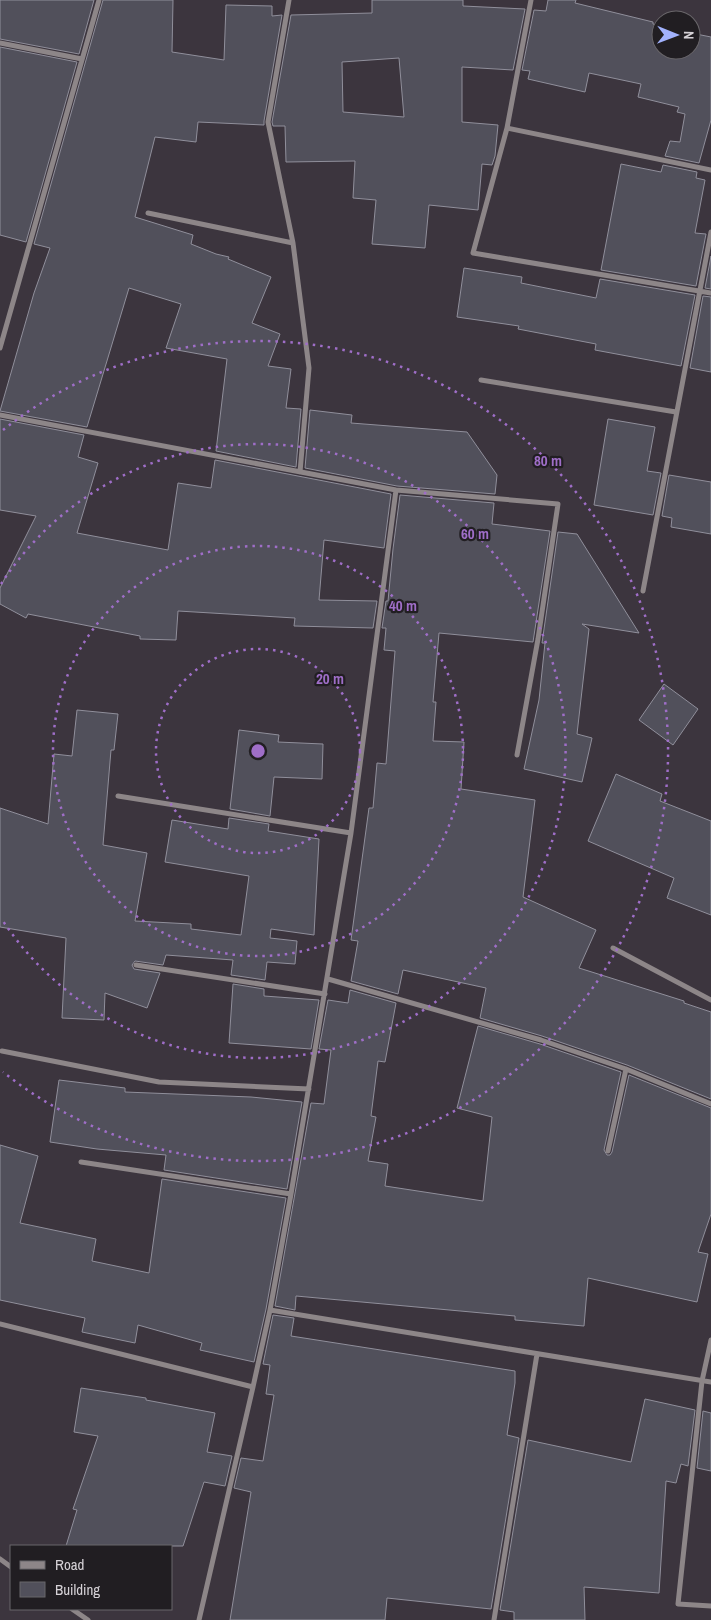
<svg xmlns="http://www.w3.org/2000/svg" width="711" height="1620" font-family="'Archivo Narrow',sans-serif">
	<style>
		.building { fill: #51505b; stroke: #908f9b; fill-rule: evenodd }
		.lines { fill: none; stroke-linecap: round; stroke-linejoin: round }
		.street { stroke: #8d8688; stroke-width: 5 }
		.ring { fill: none; stroke: #9f6ec8; stroke-width: 2.5; stroke-dasharray: 2.5 5 }
		.centre { fill: #9f6ec8; stroke: #211e22; stroke-width: 2.5 }
		.ring-label { font-size: 15px; text-anchor: middle; font-weight: bold; fill: #9f6ec8; stroke: #211e22; stroke-width: 4.5; stroke-linejoin: round; paint-order: stroke }
	</style>
	<rect width="100%" height="100%" fill="#3c353e"/>
	<path class="building" d="M 0,0 L 94,0 L 79,54 L 0,39 Z
		M 103,0 L 173,0 L 172,52 L 224,60 L 226,5 L 272,6 L 272,16 L 282,15 L 264,121 L 264,125 L 198,122 L 196,142 L 155,137 L 135,217 L 193,235 L 191,244 L 216,254 L 229,257 L 228,259 L 271,277 L 252,323 L 280,334 L 268,366 L 291,369 L 286,408 L 301,409 L 296,467 L 216,451 L 227,359 L 166,348 L 181,304 L 129,288 L 87,427 L 0,411 L 34,293 L 50,248 L 34,244 Z
		M 372,0 L 463,0 L 463,6 L 525,9 L 513,70 L 462,67 L 462,122 L 498,125 L 495,156 L 492,165 L 482,164 L 478,210 L 429,205 L 425,248 L 372,244 L 376,200 L 353,198 L 355,161 L 286,162 L 285,126 L 273,126 L 272,122 L 291,15 L 372,13 ZM 399,58 L 404,117 L 343,112 L 342,62 Z
		M 548,0 L 576,0 L 575,3 L 653,22 L 653,24 L 661,26 L 661,50 L 691,50 L 691,33 L 711,37 L 711,120 L 699,163 L 665,156 L 670,141 L 680,142 L 685,114 L 677,112 L 679,107 L 638,97 L 641,84 L 589,73 L 585,92 L 528,79 L 530,71 L 522,70 L 534,10 L 546,11 Z
		M 0,47 L 77,62 L 26,242 L 0,235 Z
		M 621,164 L 661,172 L 663,165 L 697,172 L 696,178 L 705,180 L 695,233 L 706,234 L 696,286 L 601,270 Z
		M 711,256 L 711,289 L 705,288 Z
		M 464,268 L 522,277 L 521,283 L 596,298 L 600,279 L 695,295 L 681,366 L 595,350 L 596,344 L 518,329 L 519,326 L 457,317 Z
		M 703,296 L 711,297 L 711,372 L 690,368 Z
		M 310,410 L 352,415 L 351,423 L 467,432 L 497,475 L 495,494 L 397,486 L 305,468 Z
		M 0,419 L 84,435 L 78,457 L 98,463 L 77,533 L 168,550 L 178,483 L 211,488 L 215,460 L 391,494 L 384,548 L 324,540 L 319,600 L 377,601 L 373,628 L 294,626 L 295,618 L 178,611 L 176,640 L 140,639 L 140,636 L 28,614 L 26,618 L 0,604 L 0,588 L 36,516 L 0,510 Z
		M 608,419 L 655,427 L 647,471 L 661,473 L 653,515 L 594,505 Z
		M 669,475 L 711,482 L 711,534 L 671,527 L 672,518 L 662,516 Z
		M 400,495 L 494,503 L 492,524 L 550,531 L 533,642 L 439,633 L 433,702 L 436,702 L 433,741 L 464,742 L 461,789 L 535,800 L 523,897 L 596,930 L 579,968 L 684,1001 L 684,1003 L 711,1012 L 711,1099 L 627,1065 L 542,1036 L 480,1018 L 486,988 L 403,970 L 398,994 L 351,981 L 358,941 L 351,940 L 369,808 L 373,808 L 377,763 L 386,764 L 395,651 L 384,650 L 386,628 L 382,628 L 386,601 L 388,601 L 393,549 Z
		M 558,532 L 577,534 L 639,633 L 582,624 L 589,629 L 577,734 L 592,738 L 582,782 L 524,769 L 539,700 L 545,643 L 542,643 Z
		M 664,684 L 698,709 L 673,745 L 639,720 Z
		M 77,710 L 118,714 L 114,750 L 111,750 L 103,845 L 147,853 L 135,921 L 191,924 L 191,929 L 241,935 L 249,876 L 165,862 L 172,820 L 228,829 L 229,818 L 269,824 L 268,831 L 319,839 L 314,935 L 271,929 L 270,938 L 297,941 L 295,964 L 267,962 L 265,980 L 231,975 L 233,960 L 166,955 L 163,965 L 135,961 L 132,965 L 134,969 L 160,973 L 147,1008 L 105,993 L 104,1020 L 62,1018 L 66,938 L 0,927 L 0,808 L 48,824 L 54,754 L 72,756 Z
		M 239,730 L 279,735 L 278,742 L 323,744 L 322,779 L 274,777 L 270,816 L 230,809 Z
		M 616,774 L 662,794 L 660,801 L 711,821 L 711,915 L 667,898 L 674,878 L 588,841 Z
		M 233,984 L 264,989 L 264,996 L 319,1000 L 311,1049 L 229,1043 Z
		M 350,990 L 396,1003 L 385,1062 L 378,1061 L 371,1116 L 376,1117 L 368,1161 L 388,1164 L 385,1186 L 483,1201 L 492,1117 L 457,1108 L 478,1026 L 540,1044 L 621,1072 L 604,1150 L 607,1155 L 610,1155 L 612,1152 L 629,1075 L 711,1108 L 711,1214 L 698,1252 L 708,1254 L 697,1302 L 588,1278 L 584,1326 L 515,1320 L 515,1316 L 296,1296 L 295,1310 L 275,1306 L 311,1103 L 324,1104 L 331,1050 L 319,1049 L 328,1000 L 348,1003 Z
		M 59,1080 L 125,1088 L 125,1092 L 251,1097 L 302,1102 L 287,1189 L 164,1170 L 166,1155 L 97,1149 L 50,1142 Z
		M 0,1145 L 38,1156 L 20,1223 L 96,1239 L 92,1261 L 149,1273 L 162,1179 L 286,1198 L 266,1309 L 254,1362 L 200,1350 L 202,1343 L 138,1325 L 135,1343 L 82,1332 L 85,1318 L 0,1300 Z
		M 273,1315 L 294,1318 L 291,1336 L 515,1371 L 515,1383 L 507,1435 L 519,1438 L 491,1609 L 387,1598 L 385,1620 L 230,1620 L 251,1492 L 234,1488 L 241,1458 L 263,1461 L 274,1395 L 266,1394 L 270,1365 L 263,1364 Z
		M 81,1388 L 146,1398 L 146,1400 L 215,1413 L 207,1452 L 232,1456 L 225,1486 L 204,1482 L 183,1546 L 66,1546 L 77,1510 L 73,1509 L 98,1436 L 74,1432 Z
		M 645,1399 L 695,1410 L 688,1466 L 681,1464 L 676,1483 L 666,1481 L 659,1593 L 584,1587 L 585,1620 L 514,1620 L 514,1612 L 500,1610 L 528,1440 L 631,1462 Z
		M 703,1411 L 711,1413 L 711,1471 L 697,1468 Z"/>
	<g class="lines">
		<path class="street" d="M 289,0 L 268,122 L 293,243
			M 531,0 L 507,128 L 473,253 L 711,293
			M 0,43 L 82,59
			M 507,128 L 711,170
			M 148,213 L 293,243 L 309,368 L 300,472
			M 0,348 L 99,0
			M 481,380 L 676,412
			M 0,415 L 396,490 L 558,504 L 538,639 L 517,755
			M 643,591 L 711,232
			M 118,796 L 351,833
			M 613,948 L 711,1000
			M 136,965 L 325,994
			M 328,979 L 541,1040 L 626,1069 L 711,1104
			M 2,1051 L 159,1082 L 309,1089
			M 608,1151 L 626,1069
			M 81,1162 L 291,1194
			M 270,1310 L 711,1382
			M 0,1324 L 253,1387
			M 711,1340 L 702,1381 L 678,1604 L 711,1606
			M 0,1559 L 11,1567
			M 72,1609 L 88,1620
			M 199,1620 L 253,1387 L 270,1310 L 291,1194 L 351,833 L 396,490
			M 494,1620 L 537,1354"/>
	</g>
	<g class="ring">
		<circle cx="258" cy="751" r="102"/>
		<circle cx="258" cy="751" r="205"/>
		<path d="M1 584A307 307 0 1 1 1 918"/>
		<path d="M3 430A410 410 0 1 1 3 1072"/>
	</g>
	<circle cx="258" cy="751" r="8" class="centre"/>
	<g class="ring-label">
		<text x="548" y="466">80 m</text>
		<text x="475" y="539">60 m</text>
		<text x="403" y="611">40 m</text>
		<text x="330" y="684">20 m</text>
	</g>
	<rect x="10" y="1545" width="162" height="65" fill="#211e22" stroke="#69666a"/>
	<rect x="20" y="1561" width="25" height="8" fill="#8d8688" stroke="#69666a"/>
	<text x="55" y="1570" font-size="15" fill="#d5d1d6">Road</text>
	<rect x="20" y="1582" width="25" height="15" fill="#51505b" stroke="#69666a"/>
	<text x="55" y="1595" font-size="15" fill="#d5d1d6">Building</text>
	<g transform="translate(676 35) rotate(91)"><circle r="24" fill="#211e22" stroke="#69666a"/>
	<path d="M0-4L9 19L0 12L-9 19Z" fill="#a2b2fd"/>
	<text y="-8" font-size="14" font-weight="bold" text-anchor="middle" fill="#d5d1d6">N</text>
	</g>
</svg>
